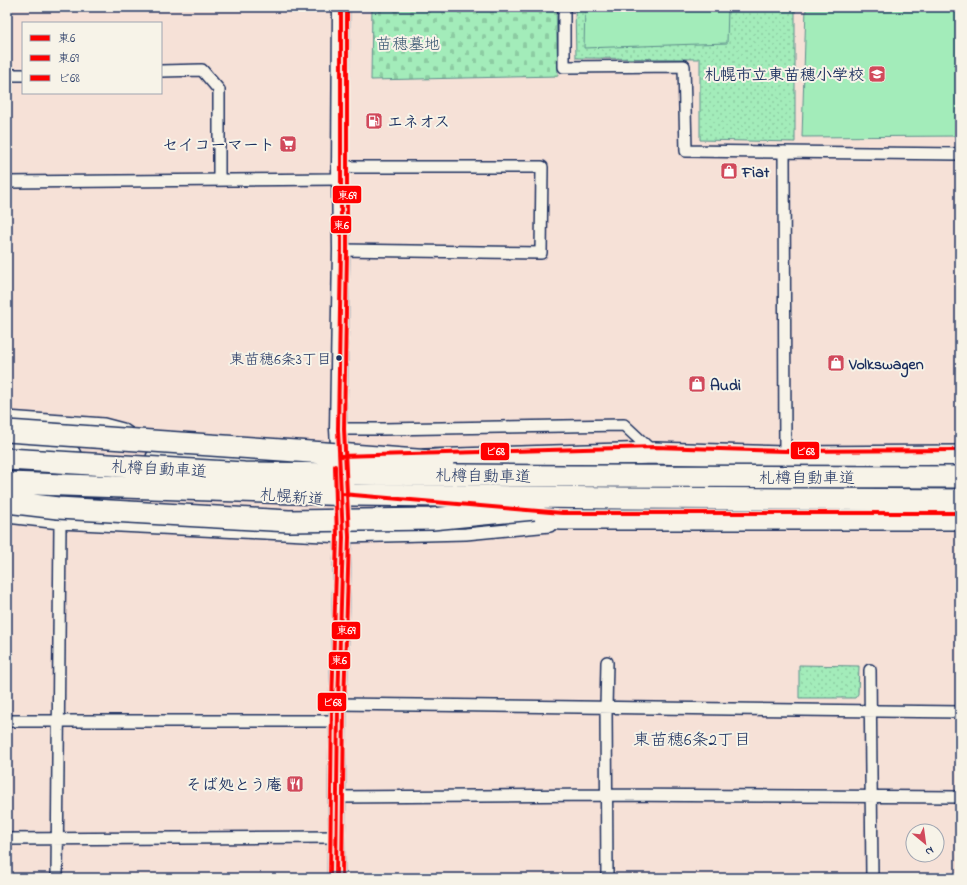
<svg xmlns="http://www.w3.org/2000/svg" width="967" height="885" font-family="'Indie Flower','Klee One',sans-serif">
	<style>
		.cemetery { fill: url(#cemetery-stones); stroke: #5f8e8c }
		.park { fill: url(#park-dots); stroke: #5f8e8c }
		.garden { fill: #a3ecba; stroke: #5f8e8c }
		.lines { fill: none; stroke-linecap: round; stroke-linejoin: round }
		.street-casing { stroke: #1b2f5e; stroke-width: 14 }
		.secondary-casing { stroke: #1b2f5e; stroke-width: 19 }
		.highway-casing { stroke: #1b2f5e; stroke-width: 24 }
		.street { stroke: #f7f3e8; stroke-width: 11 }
		.secondary { stroke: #f7f3e8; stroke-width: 16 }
		.highway { stroke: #f7f3e8; stroke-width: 21 }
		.highway-bridge-casing { stroke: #1b2f5e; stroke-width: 24; stroke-linecap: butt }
		.highway-bridge { stroke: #f7f3e8; stroke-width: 21 }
		.bus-1-casing { stroke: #f7f3e8; stroke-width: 7 }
		.bus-2-casing { stroke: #f7f3e8; stroke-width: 7 }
		.bus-3-casing { stroke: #f7f3e8; stroke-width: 7 }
		.bus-1 { stroke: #f00; stroke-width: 4 }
		.bus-2 { stroke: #f00; stroke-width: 4 }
		.bus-3 { stroke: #f00; stroke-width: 4 }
		.bus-dot { fill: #1b2f5e; stroke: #f7f3e8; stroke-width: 1.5 }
		.labels { text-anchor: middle; stroke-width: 4; stroke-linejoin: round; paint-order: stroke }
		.bus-label { font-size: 15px; fill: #1b2f5e; stroke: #f7f3e8; text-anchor: end }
		.park-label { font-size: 16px; fill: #365570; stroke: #f7f3e8 }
		.poi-label { font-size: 16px; font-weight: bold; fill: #1b2f5e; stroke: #f7f3e8; text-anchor: start }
		.street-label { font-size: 16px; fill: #1b2f5e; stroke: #f7f3e8 }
		.neighbourhood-label { font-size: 17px; fill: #1b2f5e; stroke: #f7f3e8 }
		.line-badge { stroke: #f7f3e8; stroke-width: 1.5 }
		.badge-label { font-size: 11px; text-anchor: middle; font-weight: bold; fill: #fff }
	</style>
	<defs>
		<pattern id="cemetery-stones" width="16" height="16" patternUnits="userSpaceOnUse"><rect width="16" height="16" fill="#a3ecba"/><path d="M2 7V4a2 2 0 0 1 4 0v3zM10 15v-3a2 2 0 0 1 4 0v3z" fill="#8ccba2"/></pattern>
		<pattern id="park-dots" width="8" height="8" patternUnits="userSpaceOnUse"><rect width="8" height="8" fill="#a3ecba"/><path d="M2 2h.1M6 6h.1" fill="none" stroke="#8ccba2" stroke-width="1.8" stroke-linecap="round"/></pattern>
	</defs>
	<rect width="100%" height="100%" fill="#f6e1d7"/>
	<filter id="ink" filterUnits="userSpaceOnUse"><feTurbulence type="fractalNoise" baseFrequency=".025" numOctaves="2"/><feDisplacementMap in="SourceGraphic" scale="8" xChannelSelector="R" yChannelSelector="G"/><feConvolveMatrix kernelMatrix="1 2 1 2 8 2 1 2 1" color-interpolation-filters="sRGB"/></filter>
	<g filter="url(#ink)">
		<path class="cemetery" d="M 372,7 L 556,7 L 558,76 L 371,80 Z"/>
		<path class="park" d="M 575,7 L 795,7 L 795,142 L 700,140 L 700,59 L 576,58 Z
			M 799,665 L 859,666 L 858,694 L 855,698 L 799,698 Z"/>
		<path class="garden" d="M 585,7 L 728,7 L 727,43 L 584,48 Z
			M 806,7 L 960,7 L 960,136 L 802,137 Z"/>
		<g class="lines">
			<g class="street-casing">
				<path id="street" d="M 564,7 L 564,67 L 684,66 L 686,151 L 960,154
					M 161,71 L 202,70 L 219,90 L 219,180
					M 7,75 L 23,75
					M 784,152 L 785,457
					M 340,167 L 542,167 L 541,253 L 341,250
					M 7,182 L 340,179
					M 7,417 L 104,424 L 123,429 L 135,437
					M 338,429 L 383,429 L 624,425 L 654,453
					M 7,517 L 60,523 L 343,537 L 466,534 L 550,526
					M 607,662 L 606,708 L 607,878
					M 870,670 L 872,878
					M 338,704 L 960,712
					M 7,721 L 338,721
					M 336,797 L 606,795 L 960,797
					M 7,839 L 337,837
					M 57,878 L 60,523"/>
			</g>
			<g class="secondary-casing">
				<path id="secondary" d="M 336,878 L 338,704 L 343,537 L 340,462 L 338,429 L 341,250 L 340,167 L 341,7"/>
			</g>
			<g class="highway-casing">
				<path id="highway" d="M 7,446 L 70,455
					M 157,458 L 324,462
					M 425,460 L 655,453 L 785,457 L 960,456
					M 386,504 L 465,510
					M 512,515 L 562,519 L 960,519"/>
			</g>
			<use href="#street" class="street"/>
			<use href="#secondary" class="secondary"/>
			<use href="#highway" class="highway"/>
			<g class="highway-bridge-casing">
				<path id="highway-bridge" d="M 7,431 L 325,453 L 443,462
					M 7,459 L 244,473 L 569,476 L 960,477
					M 7,483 L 354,495 L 622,498 L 960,500
					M 7,502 L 58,508 L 289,521 L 432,519 L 534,509"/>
			</g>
			<use href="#highway-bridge" class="highway-bridge"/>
			<g class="bus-1-casing">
				<path id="bus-1" d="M 336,878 L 338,704 L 343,537 L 338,429 L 341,250 L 341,7"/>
			</g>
			<g class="bus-2-casing">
				<path id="bus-2" d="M 342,878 L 344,704 L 349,537 L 344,429 L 347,250 L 347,7"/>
			</g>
			<g class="bus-3-casing">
				<path id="bus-3" d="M 340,456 L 655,447 L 785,451 L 960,450
					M 342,494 L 562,513 L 960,513
					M 330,878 L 332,704 L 337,537 L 335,466"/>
			</g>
			<use href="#bus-1" class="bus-1"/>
			<use href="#bus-2" class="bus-2"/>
			<use href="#bus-3" class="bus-3"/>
		</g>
	</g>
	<defs>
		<g id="school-square" transform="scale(0.9)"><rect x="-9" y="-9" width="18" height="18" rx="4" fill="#d1495b" stroke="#f7f3e8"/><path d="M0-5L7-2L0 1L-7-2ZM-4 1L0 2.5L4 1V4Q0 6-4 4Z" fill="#fff"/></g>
		<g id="fuel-square" transform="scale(0.9)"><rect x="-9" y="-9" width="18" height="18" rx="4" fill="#d1495b" stroke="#f7f3e8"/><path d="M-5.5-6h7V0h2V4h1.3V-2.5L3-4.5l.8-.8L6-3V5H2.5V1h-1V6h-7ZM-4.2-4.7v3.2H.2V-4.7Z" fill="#fff"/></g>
		<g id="supermarket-square" transform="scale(0.9)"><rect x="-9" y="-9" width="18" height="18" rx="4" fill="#d1495b" stroke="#f7f3e8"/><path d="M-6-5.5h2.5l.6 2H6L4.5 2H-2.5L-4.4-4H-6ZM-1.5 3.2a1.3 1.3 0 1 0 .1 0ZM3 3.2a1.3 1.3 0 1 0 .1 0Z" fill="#fff"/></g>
		<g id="shop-square" transform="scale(0.9)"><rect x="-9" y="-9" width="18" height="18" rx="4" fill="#d1495b" stroke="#f7f3e8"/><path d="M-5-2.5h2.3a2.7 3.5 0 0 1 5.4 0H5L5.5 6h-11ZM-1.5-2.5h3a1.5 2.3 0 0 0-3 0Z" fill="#fff"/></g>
		<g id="restaurant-square" transform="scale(0.9)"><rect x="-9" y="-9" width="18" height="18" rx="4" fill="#d1495b" stroke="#f7f3e8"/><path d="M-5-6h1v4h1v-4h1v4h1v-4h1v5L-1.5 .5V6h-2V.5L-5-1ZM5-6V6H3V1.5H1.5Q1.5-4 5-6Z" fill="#fff"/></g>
	</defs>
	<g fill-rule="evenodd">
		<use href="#school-square" x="877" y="74"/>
		<use href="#fuel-square" x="374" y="121"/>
		<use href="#supermarket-square" x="288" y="144"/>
		<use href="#shop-square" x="729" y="171"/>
		<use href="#shop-square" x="836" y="363"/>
		<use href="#shop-square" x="697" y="384"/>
		<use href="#restaurant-square" x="295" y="784"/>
	</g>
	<circle class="bus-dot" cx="339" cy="358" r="3.5"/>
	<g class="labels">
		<g class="bus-label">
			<text x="332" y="364">東苗穂6条3丁目</text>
		</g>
		<g class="park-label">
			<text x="408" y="49">苗穂墓地</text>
		</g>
		<g class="poi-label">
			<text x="864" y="80" text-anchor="end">札幌市立東苗穂小学校</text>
			<text x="387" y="127">エネオス</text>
			<text x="275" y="150" text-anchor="end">セイコーマート</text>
			<text x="742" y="177">Fiat</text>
			<text x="849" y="369">Volkswagen</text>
			<text x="710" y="390">Audi</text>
			<text x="282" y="790" text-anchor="end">そば処とう庵</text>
		</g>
		<g class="street-label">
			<text transform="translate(159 468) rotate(3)" y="6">札樽自動車道</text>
			<text transform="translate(483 475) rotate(1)" y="6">札樽自動車道</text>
			<text x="807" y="483">札樽自動車道</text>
			<text transform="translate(292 496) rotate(5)" y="6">札幌新道</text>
		</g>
		<g class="neighbourhood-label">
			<text x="692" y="745">東苗穂6条2丁目</text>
		</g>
	</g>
	<g class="line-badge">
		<rect x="332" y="185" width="30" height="19" rx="4" fill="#f00"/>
		<rect x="330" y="215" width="22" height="19" rx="4" fill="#f00"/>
		<rect x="790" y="441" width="30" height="19" rx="4" fill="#f00"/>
		<rect x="480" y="442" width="30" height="19" rx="4" fill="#f00"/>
		<rect x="331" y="621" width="30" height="19" rx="4" fill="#f00"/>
		<rect x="328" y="651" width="23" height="19" rx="4" fill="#f00"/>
		<rect x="317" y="692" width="30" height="20" rx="4" fill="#f00"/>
	</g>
	<g class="badge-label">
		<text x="347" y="199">東69</text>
		<text x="341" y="229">東6</text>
		<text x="805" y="455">ビ68</text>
		<text x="495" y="455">ビ68</text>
		<text x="346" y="634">東69</text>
		<text x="339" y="664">東6</text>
		<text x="332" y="706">ビ68</text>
	</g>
	<rect width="967" height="885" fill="none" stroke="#f7f3e8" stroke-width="24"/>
	<rect x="12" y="12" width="943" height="861" fill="none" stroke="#1b2f5e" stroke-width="1.5" filter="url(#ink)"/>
	<rect x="22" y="22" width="140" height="72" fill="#f7f3e8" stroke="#9fa5b1"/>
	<rect x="30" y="35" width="20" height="6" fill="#ff0000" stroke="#9fa5b1"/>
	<text x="58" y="42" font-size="12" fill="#1b2f5e">東6</text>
	<rect x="30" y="55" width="20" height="6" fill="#ff0000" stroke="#9fa5b1"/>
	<text x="58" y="62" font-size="12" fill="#1b2f5e">東69</text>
	<rect x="30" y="75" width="20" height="6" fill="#ff0000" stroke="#9fa5b1"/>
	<text x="58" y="82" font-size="12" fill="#1b2f5e">ビ68</text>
	<g transform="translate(925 843) rotate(151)"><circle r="19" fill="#f7f3e8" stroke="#9fa5b1"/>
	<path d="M0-3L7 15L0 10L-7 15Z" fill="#d1495b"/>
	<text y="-6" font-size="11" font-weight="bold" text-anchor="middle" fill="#1b2f5e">N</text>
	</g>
</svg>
